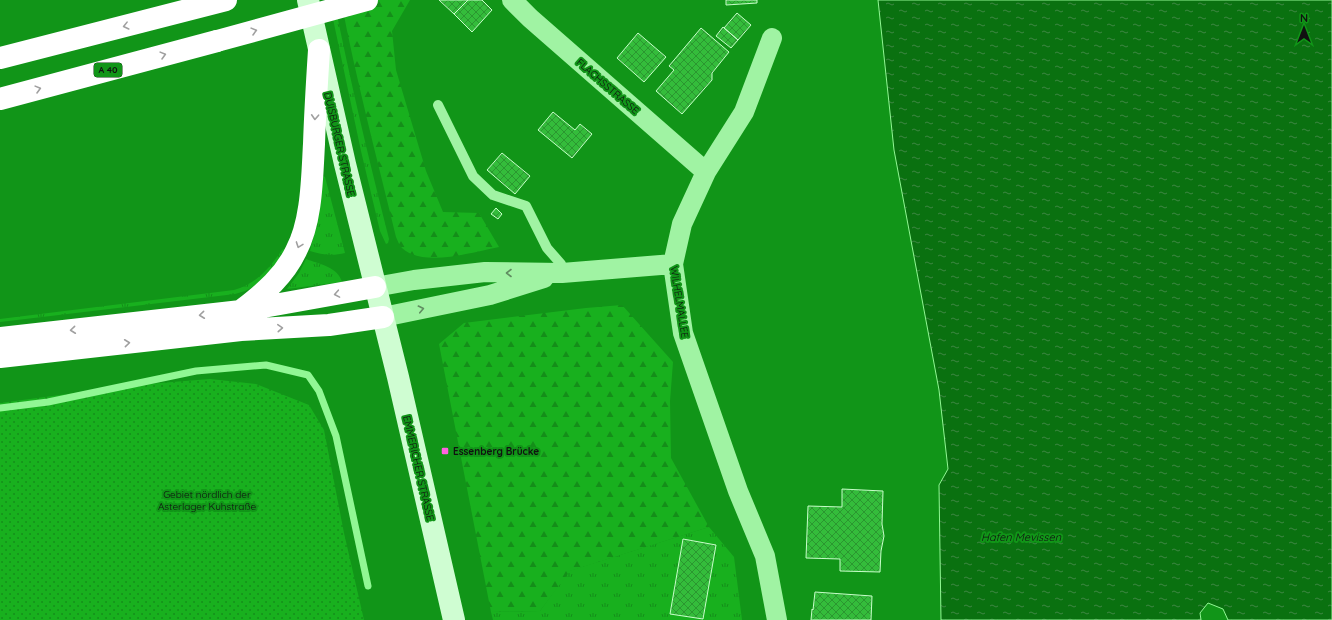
<svg xmlns="http://www.w3.org/2000/svg" width="1332" height="620" font-family="Quicksand,sans-serif">
	<style>
		.grass { fill: url(#grass-tufts) }
		.forest { fill: url(#forest-firs) }
		.park { fill: url(#park-dots) }
		.water { fill: url(#water-ripples); stroke: #91f794 }
		.lines { fill: none; stroke-linecap: round; stroke-linejoin: round }
		.stream { stroke: #91f794; stroke-width: 7 }
		.building { fill: url(#building-cross-hatch); stroke: #c7fec9 }
		.service { stroke: #a0f3a3; stroke-width: 10 }
		.minor { stroke: #a0f3a3; stroke-width: 20 }
		.secondary { stroke: #cffdd2; stroke-width: 22 }
		.motorway { stroke: #fff; stroke-width: 22 }
		.motorway-bridge { stroke: #fff; stroke-width: 22 }
		.oneway { stroke: #a0a0a0 }
		.oneway2 { stroke: #608d61 }
		.poi-dot { fill: #ff62e0; stroke: #119518; stroke-width: 1.5 }
		.labels { text-anchor: middle; stroke-width: 4; stroke-linejoin: round; paint-order: stroke }
		.shield { fill: #119518; stroke: #113913; stroke-width: 1 }
		.shield-label { font-size: 9px; font-weight: bold; fill: #111 }
		.street-label { font-size: 10px; fill: #111; stroke: #119518 }
		.poi-label { font-size: 10px; font-weight: bold; fill: #111; stroke: #119518; text-anchor: start }
		.park-label { font-size: 10px; fill: #111; stroke: #119518 }
		.water-label { font-size: 11px; font-style: italic; fill: #111; stroke: #119518 }
	</style>
	<defs>
		<pattern id="grass-tufts" width="24" height="20" patternUnits="userSpaceOnUse"><rect width="24" height="20" fill="#18b01e"/><path d="M3 7l-1-3M5 7V3M7 7l1-3M15 17l-1-3M17 17v-4M19 17l1-3" fill="none" stroke="#148e19"/></pattern>
		<pattern id="forest-firs" width="22" height="20" patternUnits="userSpaceOnUse"><rect width="22" height="20" fill="#18b01e"/><path d="M5 1l3.5 6h-7zM16 11l3.5 6h-7z" fill="#148e19"/></pattern>
		<pattern id="park-dots" width="8" height="8" patternUnits="userSpaceOnUse"><rect width="8" height="8" fill="#18b01e"/><path d="M2 2h.1M6 6h.1" fill="none" stroke="#148e19" stroke-width="1.8" stroke-linecap="round"/></pattern>
		<pattern id="water-ripples" width="26" height="14" patternUnits="userSpaceOnUse"><rect width="26" height="14" fill="#0a7110"/><path d="M2 4q2-2 4 0t4 0M15 11q2-2 4 0t4 0" fill="none" stroke="#3e8642"/></pattern>
		<pattern id="building-cross-hatch" width="8" height="8" patternUnits="userSpaceOnUse"><rect width="8" height="8" fill="#34bc3b"/><path d="M0 0l8 8M0 8l8-8" fill="none" stroke="#2b9730"/></pattern>
	</defs>
	<rect width="100%" height="100%" fill="#119518"/>
	<path class="grass" d="M 329,0 L 334,0 C 350,80 369,160 389,239 L 388,243 L 386,244 L 380,231 L 361,151 Z
		M 323,176 L 325,177 L 345,253 C 333,256 322,255 310,251 L 317,222 Z
		M 285,249 L 282,259 L 257,285 L 245,291 L 235,294 L 0,322 L 0,319 L 234,290 C 256,284 269,269 282,250 Z
		M 306,259 C 319,264 338,267 342,282 L 287,289 L 299,273 Z
		M 709,527 L 734,557 L 742,620 L 493,620 L 491,612 L 540,611 L 569,571 Z"/>
	<path class="forest" d="M 341,0 L 410,0 L 392,31 L 396,70 L 426,171 L 443,212 L 479,213 L 499,247 C 472,252 424,268 402,248 C 399,245 398,241 396,237 C 377,158 356,80 341,0 Z
		M 622,305 L 673,362 L 670,401 L 671,458 L 709,527 L 570,571 L 540,611 L 491,612 L 439,344 L 464,323 L 586,308 Z"/>
	<path class="park" d="M 210,379 L 256,384 L 309,405 L 324,430 L 344,533 L 364,620 L 0,620 L 0,403 L 135,385 Z"/>
	<path class="water" d="M 878,0 L 1332,0 L 1332,620 L 1228,620 L 1223,609 L 1208,603 L 1200,613 L 1201,620 L 941,620 L 939,485 L 948,469 L 939,390 L 894,150 Z"/>
	<g class="lines">
		<path class="stream" d="M 0,408 L 48,402 L 196,371 L 266,365 L 308,375 L 319,391 L 336,436 L 368,586"/>
	</g>
	<path class="building" d="M 439,0 L 468,0 L 454,14 Z
		M 468,0 L 482,0 L 492,10 L 472,32 L 454,14 Z
		M 726,0 L 757,0 L 757,3 L 726,5 Z
		M 737,13 L 751,25 L 738,40 L 724,28 Z
		M 723,27 L 738,40 L 731,48 L 716,36 Z
		M 701,28 L 729,52 L 712,73 L 712,80 L 682,114 L 656,91 L 674,70 L 669,66 Z
		M 638,33 L 666,57 L 644,82 L 617,58 Z
		M 553,112 L 575,130 L 580,124 L 592,134 L 572,158 L 538,130 Z
		M 502,153 L 530,176 L 515,194 L 487,170 Z
		M 496,208 L 502,214 L 498,219 L 491,214 Z
		M 842,489 L 883,491 L 882,524 L 884,536 L 881,551 L 880,572 L 840,571 L 840,559 L 806,558 L 808,506 L 842,507 Z
		M 683,539 L 716,545 L 703,619 L 670,614 Z
		M 815,592 L 872,596 L 871,620 L 811,620 L 812,609 L 813,610 Z"/>
	<g class="lines">
		<path class="service" d="M 438,105 L 473,176 L 493,195 L 526,206 L 547,248 L 561,264 L 562,273"/>
		<path class="minor" d="M 512,0 L 530,18 L 706,172
			M 772,38 L 744,112 L 706,172 L 682,224 L 673,264 L 683,333 L 738,491 L 765,556 L 777,620
			M 375,287 L 414,280 L 485,272 L 562,273 L 673,264
			M 383,317 L 490,295 L 544,278"/>
		<path class="secondary" d="M 308,0 L 345,164 L 398,377 L 454,620"/>
		<path class="motorway" d="M 0,58 L 226,0
			M 0,99 L 217,41
			M 243,309 C 265,292 284,276 296,251 C 312,221 312,178 314,144 C 315,113 317,81 319,50
			M 0,338 L 241,311 L 375,287
			M 0,357 L 241,330 L 329,325 L 383,317"/>
		<path class="motorway-bridge" d="M 217,41 L 367,0"/>
	</g>
	<defs><path id="oneway-chevron" d="M-2-3.5L2.5 0L-2 3.5" fill="none" stroke-width="1.6" stroke-linecap="round" stroke-linejoin="round"/></defs>
	<g class="oneway">
		<use href="#oneway-chevron" transform="translate(126 26) rotate(166)"/>
		<use href="#oneway-chevron" transform="translate(254 31) rotate(-15)"/>
		<use href="#oneway-chevron" transform="translate(163 55) rotate(-15)"/>
		<use href="#oneway-chevron" transform="translate(38 89) rotate(-15)"/>
		<use href="#oneway-chevron" transform="translate(315 117) rotate(93)"/>
		<use href="#oneway-chevron" transform="translate(299 245) rotate(110)"/>
		<use href="#oneway-chevron" transform="translate(337 294) rotate(170)"/>
		<use href="#oneway-chevron" transform="translate(202 315) rotate(174)"/>
		<use href="#oneway-chevron" transform="translate(280 328) rotate(-4)"/>
		<use href="#oneway-chevron" transform="translate(73 330) rotate(174)"/>
		<use href="#oneway-chevron" transform="translate(127 343) rotate(-6)"/>
	</g>
	<g class="oneway2">
		<use href="#oneway-chevron" transform="translate(509 273) rotate(-180)"/>
		<use href="#oneway-chevron" transform="translate(421 309) rotate(-12)"/>
	</g>
	<rect class="poi-dot" x="441" y="447" width="8" height="8" rx="2"/>
	<g class="labels">
		<rect class="shield" x="94" y="63" width="28" height="14" rx="3"/>
		<g class="shield-label">
			<text x="108" y="73">A 40</text>
		</g>
		<g class="street-label">
			<text transform="translate(608 86) rotate(41)" y="4">FLACHSSTRASSE</text>
			<text transform="translate(340 144) rotate(77)" y="4">DUISBURGER STRASSE</text>
			<text transform="translate(680 302) rotate(81)" y="4">WILHELMALLEE</text>
			<text transform="translate(419 468) rotate(77)" y="4">EMMERICHER STRASSE</text>
		</g>
		<g class="poi-label">
			<text x="453" y="455">Essenberg Brücke</text>
		</g>
		<g class="park-label">
			<text x="207" y="498">Gebiet nördlich der<tspan x="207" dy="12">Asterlager Kuhstraße</tspan></text>
		</g>
		<g class="water-label">
			<text x="1021" y="541">Hafen Mevissen</text>
		</g>
	</g>
	<g transform="translate(1304 28)" stroke="#119518" stroke-width="3" paint-order="stroke">
	<path d="M0-3L7 15L0 10L-7 15Z" fill="#111111"/>
	<text y="-6" font-size="11" font-weight="bold" text-anchor="middle" fill="#111111">N</text>
	</g>
</svg>
